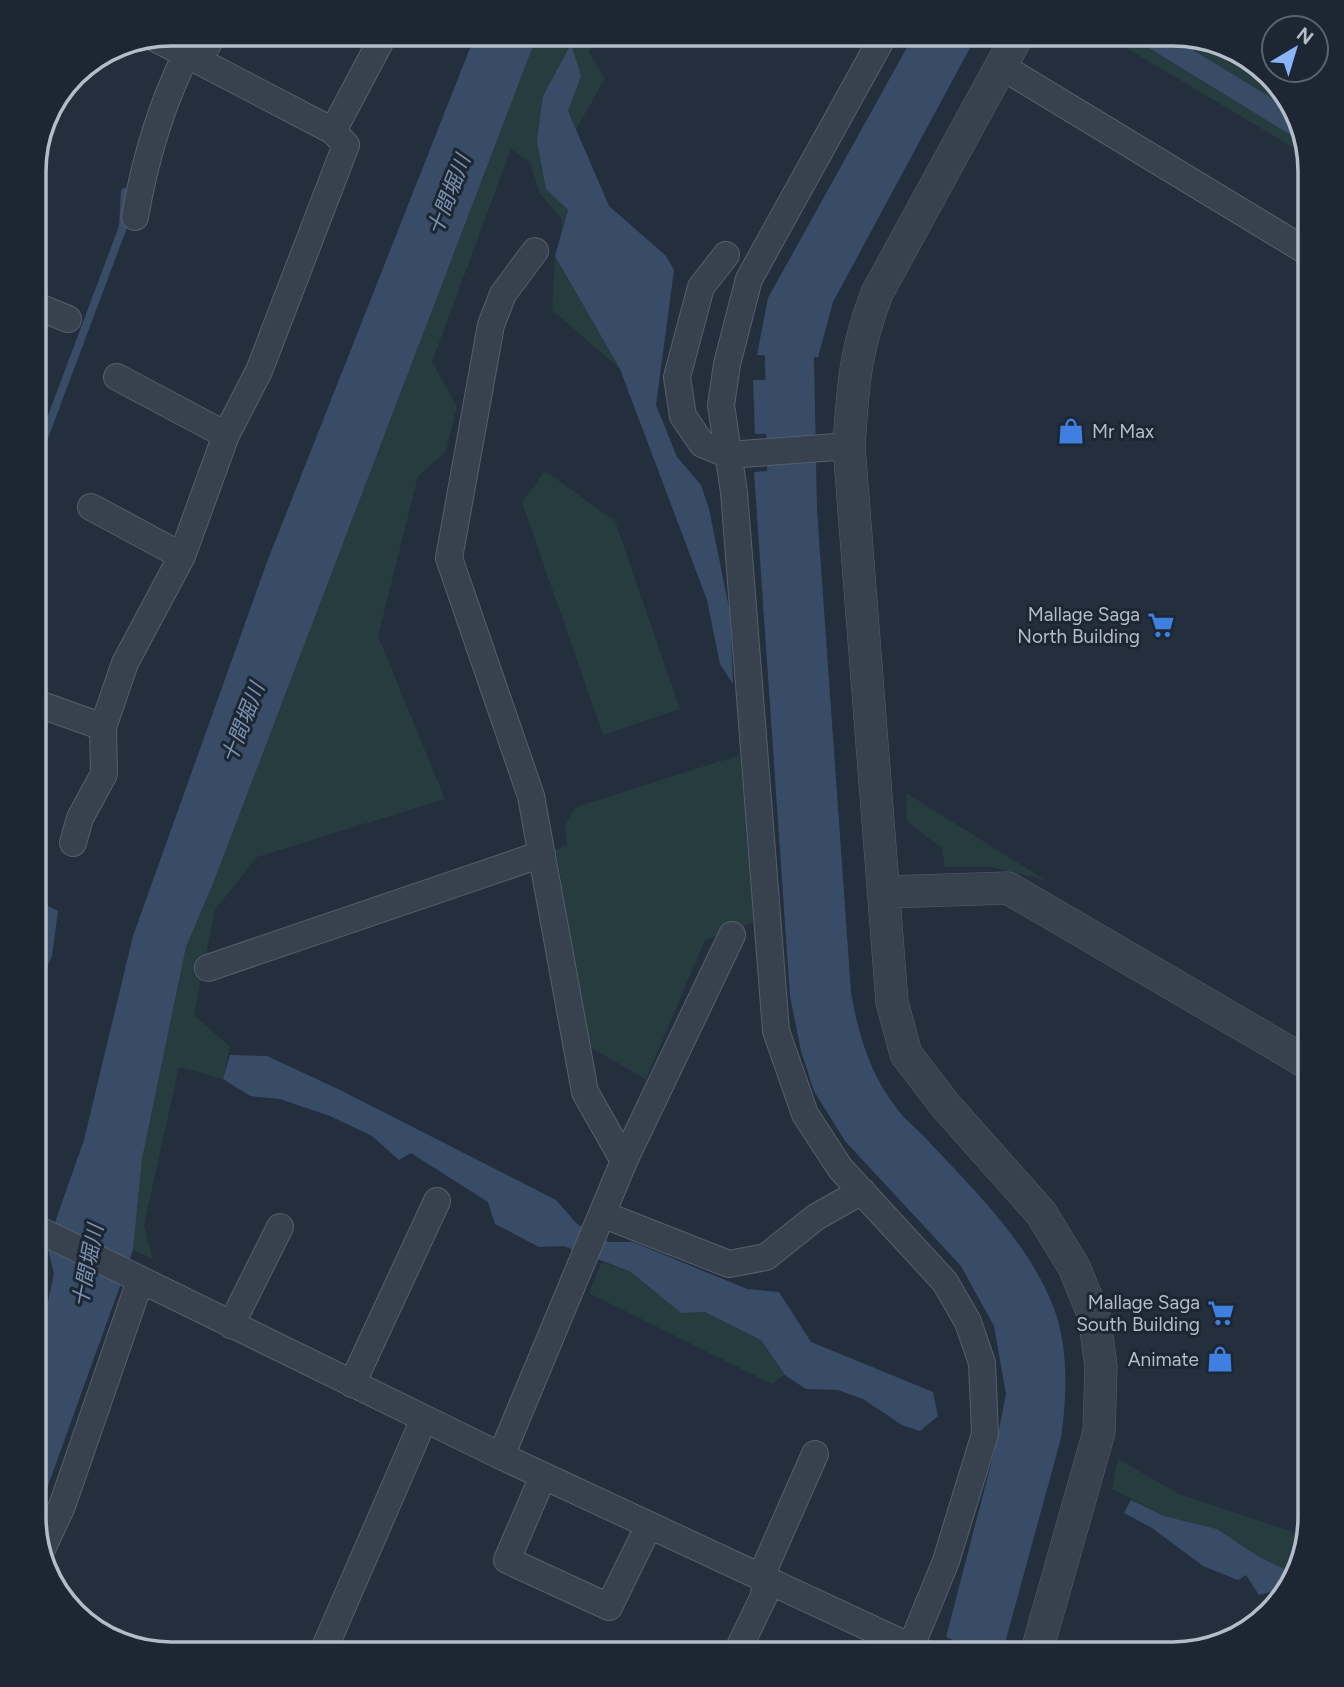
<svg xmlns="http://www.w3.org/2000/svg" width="1344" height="1687" font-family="Figtree,'Noto Sans JP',sans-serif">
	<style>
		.green { fill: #263c3f }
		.water { fill: #394c67 }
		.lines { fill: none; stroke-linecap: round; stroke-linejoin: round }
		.stream { stroke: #394c67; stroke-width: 8 }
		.river { stroke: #394c67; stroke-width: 49 }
		.minor-casing { stroke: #565f6c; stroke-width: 28 }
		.tertiary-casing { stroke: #565f6c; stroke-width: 33 }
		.minor { stroke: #38414e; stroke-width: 26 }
		.tertiary { stroke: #38414e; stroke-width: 32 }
		.labels { text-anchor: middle; stroke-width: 6; stroke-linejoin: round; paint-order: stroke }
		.poi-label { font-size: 19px; fill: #b4bcc9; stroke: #1d2633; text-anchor: end }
		.water-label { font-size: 21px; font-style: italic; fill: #7c92b1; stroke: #1d2633 }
		.rim { fill: none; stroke: #b4bcc9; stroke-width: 3.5 }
	</style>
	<rect width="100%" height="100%" fill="#242f3e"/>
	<path class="green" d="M 538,33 L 600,33 L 589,52 L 605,79 L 576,129 L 568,111 L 580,76 L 571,45 L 543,96 L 546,189 L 568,210 L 561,235 L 562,219 L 540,194 L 530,163 L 511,149 L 432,362 L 457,406 L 446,452 L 418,476 L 378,636 L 445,799 L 257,857 L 215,910 L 194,1015 L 230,1047 L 223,1079 L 179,1067 L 144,1225 L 153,1259 L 133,1250 L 142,1159 L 186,947 L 214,881 Z
		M 1103,34 L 1126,34 L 1302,142 L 1306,155 Z
		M 1167,34 L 1198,39 L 1284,91 L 1293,111 Z
		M 555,256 L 620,369 L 552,310 Z
		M 545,471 L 615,521 L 680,709 L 603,735 L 522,502 Z
		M 740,755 L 756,921 L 705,940 L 646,1079 L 589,1047 L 556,850 L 567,845 L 565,824 L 576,807 Z
		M 906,793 L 1045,880 L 991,867 L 945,867 L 942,848 L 907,822 Z
		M 602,1262 L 631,1272 L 681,1313 L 705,1312 L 761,1340 L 785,1375 L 772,1384 L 589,1293 Z
		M 1118,1459 L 1179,1494 L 1305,1536 L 1296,1571 L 1289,1571 L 1259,1557 L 1217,1529 L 1164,1516 L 1112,1489 Z"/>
	<path class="water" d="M 476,33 L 538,33 L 214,881 L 186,947 L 142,1159 L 133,1250 L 45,1494 L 34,1518 L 33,1350 L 42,1328 L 54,1274 L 47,1245 L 84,1140 L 133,936 L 267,562 Z
		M 915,33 L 978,33 L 833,302 L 818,357 L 757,355 L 768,298 Z
		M 1126,34 L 1167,34 L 1293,111 L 1302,142 Z
		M 571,44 L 581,76 L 568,111 L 609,206 L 666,256 L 674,270 L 656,405 L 677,457 L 701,485 L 709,509 L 730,613 L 733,684 L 720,664 L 707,600 L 620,369 L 555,256 L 568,210 L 546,189 L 537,141 L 543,96 Z
		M 753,380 L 808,380 L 814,432 L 755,434 Z
		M 814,468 L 851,992 C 858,1034 870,1075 898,1110 C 907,1122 921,1132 931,1144 C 976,1192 1029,1244 1053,1306 C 1069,1347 1067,1396 1061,1438 L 1002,1654 L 986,1654 L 946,1637 L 996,1445 L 1006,1394 L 994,1326 L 961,1266 L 845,1141 L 814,1091 L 801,1051 L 790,996 L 754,472 Z
		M 33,898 L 58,911 L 52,956 L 33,999 Z
		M 230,1055 L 267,1056 L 340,1090 L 556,1200 L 577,1224 L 609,1242 L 633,1242 L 747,1289 L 779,1292 L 811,1342 L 933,1392 L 938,1416 L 920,1431 L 902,1425 L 863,1399 L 838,1390 L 806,1389 L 785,1375 L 761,1340 L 705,1312 L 681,1313 L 631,1272 L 564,1246 L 539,1247 L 495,1224 L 488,1202 L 411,1153 L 399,1160 L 372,1136 L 330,1116 L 280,1099 L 250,1096 L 223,1079 Z
		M 1131,1500 L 1164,1516 L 1217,1529 L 1259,1557 L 1289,1571 L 1296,1571 L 1293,1585 L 1273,1606 L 1271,1592 L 1259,1595 L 1246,1575 L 1238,1580 L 1203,1566 L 1152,1528 L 1124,1513 Z"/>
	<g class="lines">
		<path class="stream" d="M 34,464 L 123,227 L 125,192"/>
		<path class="river" d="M 793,536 L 789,335 L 802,292"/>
		<g class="minor-casing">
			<path id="minor" d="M 885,33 L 749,279 L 727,364 L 721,405 L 734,492 L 776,1031 L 805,1114 L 840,1168 L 945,1282 L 968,1322 L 982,1363 L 985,1434 L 946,1561 L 908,1654
				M 199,60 L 214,33
				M 1001,66 L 1311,254
				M 333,131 L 385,33
				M 135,217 C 145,159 160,107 187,53
				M 535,251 L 503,294 L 491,325 L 449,558 L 531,796 L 585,1092 L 624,1161
				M 726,255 L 701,287 L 677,377 L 683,416 L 702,444 L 729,455 L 849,446
				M 34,305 L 68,319
				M 117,377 L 226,435
				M 91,507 L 182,556
				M 33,702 L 103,727 L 125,663 L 182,556 L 226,435 L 259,371 L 346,145 L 333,131 L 153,37
				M 73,843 L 80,818 L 104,774 L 103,727
				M 208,968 L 542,854
				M 602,1214 L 729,1264 L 766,1257 L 816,1217 L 862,1191
				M 33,1227 L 501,1456 L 926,1654
				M 231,1325 L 280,1227
				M 352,1384 L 437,1201
				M 501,1456 L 624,1161 L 732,935
				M 543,1476 L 507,1560 L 609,1607 L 649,1525
				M 43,1547 L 62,1506 L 140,1281
				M 322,1654 L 424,1419
				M 736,1654 L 764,1596 L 766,1565 L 815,1454"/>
		</g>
		<g class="tertiary-casing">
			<path id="tertiary" d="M 1019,33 L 877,293 C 855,350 853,385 849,446 L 892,1002 L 906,1054 L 945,1105 L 1041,1213 L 1074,1267 L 1094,1316 L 1101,1366 L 1099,1432 L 1036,1654
				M 886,892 L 1008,888 L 1311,1065"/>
		</g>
		<use href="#minor" class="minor"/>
		<use href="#tertiary" class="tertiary"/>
	</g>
	<defs>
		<g id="shop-bare" transform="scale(2.1)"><path d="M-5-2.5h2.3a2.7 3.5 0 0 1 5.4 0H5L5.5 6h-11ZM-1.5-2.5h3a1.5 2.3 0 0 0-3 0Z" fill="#3f7fe0" stroke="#1d2633" stroke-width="2.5" paint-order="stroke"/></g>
		<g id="supermarket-bare" transform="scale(2.1)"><path d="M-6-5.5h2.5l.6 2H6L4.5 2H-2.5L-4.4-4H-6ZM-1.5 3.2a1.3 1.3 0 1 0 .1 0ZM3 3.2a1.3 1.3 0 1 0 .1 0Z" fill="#3f7fe0" stroke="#1d2633" stroke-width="2.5" paint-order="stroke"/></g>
	</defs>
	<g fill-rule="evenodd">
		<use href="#shop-bare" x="1071" y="431"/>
		<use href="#supermarket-bare" x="1161" y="625"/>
		<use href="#supermarket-bare" x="1221" y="1313"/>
		<use href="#shop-bare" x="1220" y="1359"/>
	</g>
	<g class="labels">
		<g class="poi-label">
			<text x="1092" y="438" text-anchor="start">Mr Max</text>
			<text x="1140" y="621">Mallage Saga<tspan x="1140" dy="22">North Building</tspan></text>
			<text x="1200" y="1309">Mallage Saga<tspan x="1200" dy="22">South Building</tspan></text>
			<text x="1199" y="1366">Animate</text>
		</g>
		<g class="water-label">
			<text transform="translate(449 195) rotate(-69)" y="7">十間堀川</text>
			<text transform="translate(243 723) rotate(-69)" y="7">十間堀川</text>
			<text transform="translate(88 1266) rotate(-79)" y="7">十間堀川</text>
		</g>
	</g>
	<path d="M0 0H1344V1687H0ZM171 46H1173A125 125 0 0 1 1298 171V1517A125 125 0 0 1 1173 1642H171A125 125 0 0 1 46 1517V171A125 125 0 0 1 171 46Z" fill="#1d2633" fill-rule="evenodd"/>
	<path class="rim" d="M171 46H1173A125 125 0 0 1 1298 171V1517A125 125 0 0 1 1173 1642H171A125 125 0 0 1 46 1517V171A125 125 0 0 1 171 46Z"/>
	<g transform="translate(1295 49) rotate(38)"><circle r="33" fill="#1d2633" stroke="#59626f" stroke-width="2"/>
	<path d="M0-5L12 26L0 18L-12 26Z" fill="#8ab4f8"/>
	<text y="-10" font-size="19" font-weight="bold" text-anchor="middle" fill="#b4bcc9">N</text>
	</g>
</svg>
